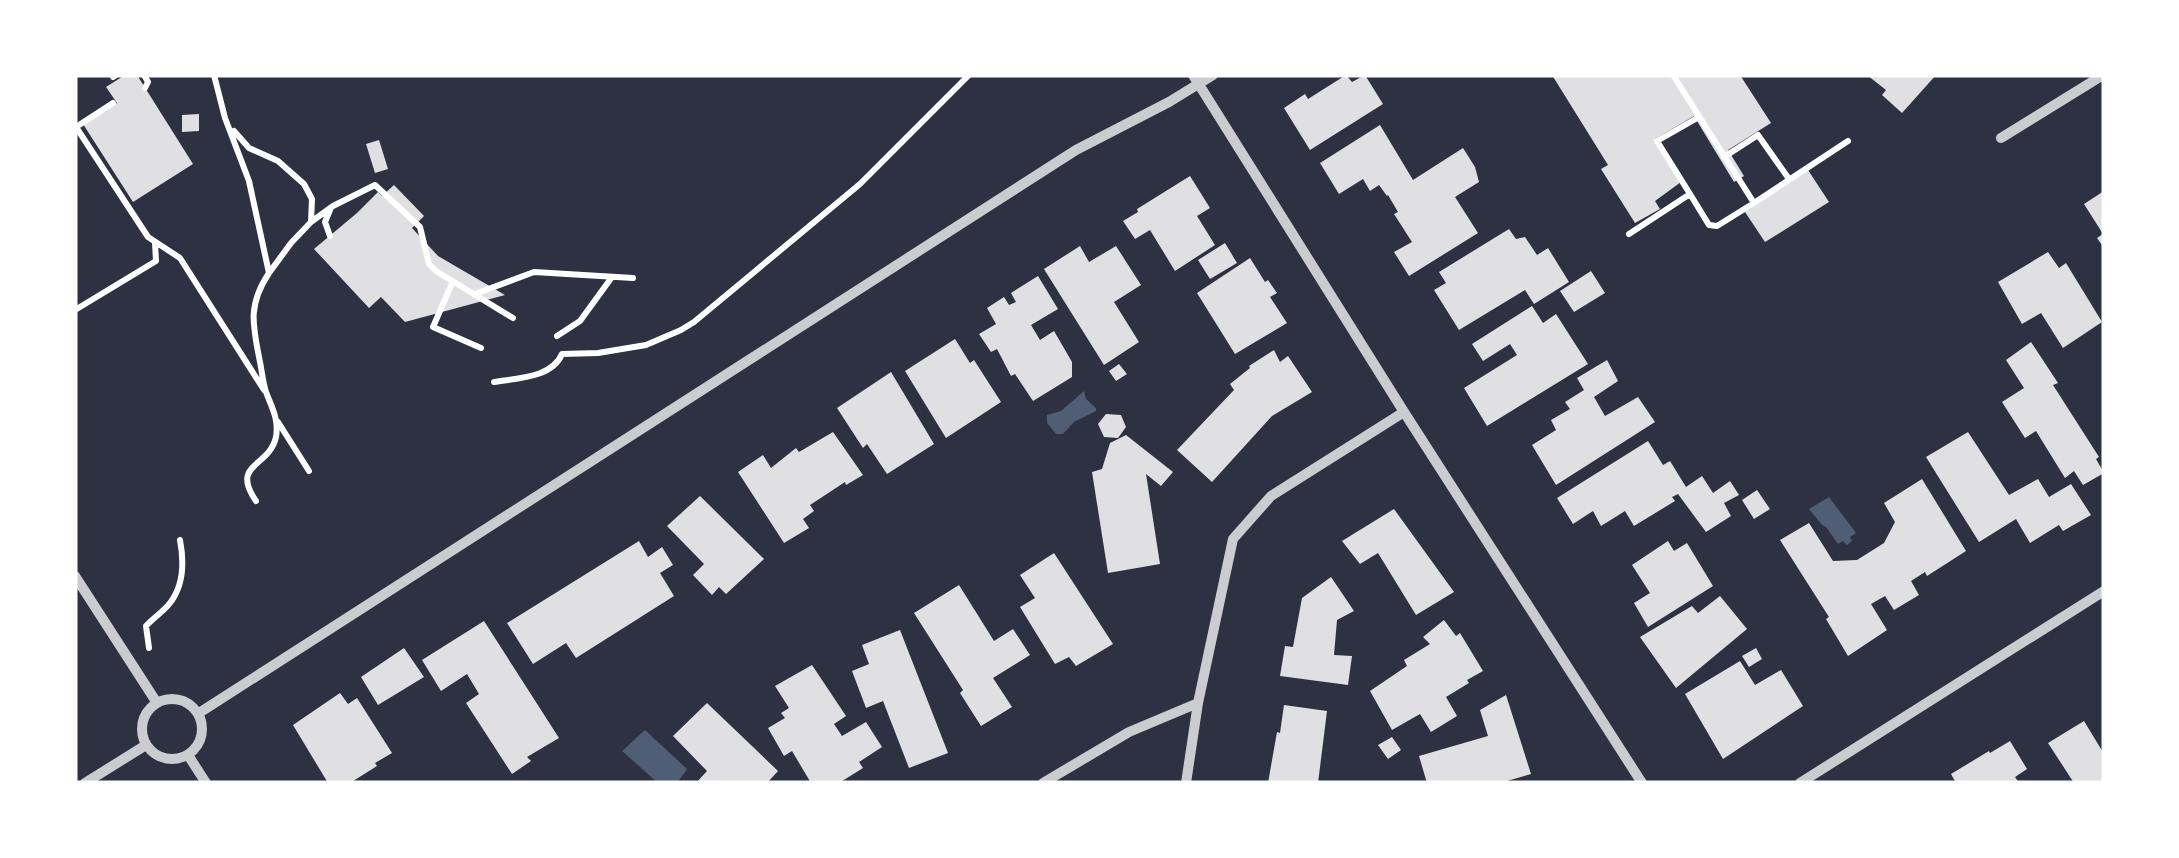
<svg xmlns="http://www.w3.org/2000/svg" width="2179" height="858" font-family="'Varela Round',sans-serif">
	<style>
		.water { fill: #4f5d75 }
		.building { fill: #e0e0e3 }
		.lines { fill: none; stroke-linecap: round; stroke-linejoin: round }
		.path { stroke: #fff; stroke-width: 6 }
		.minor { stroke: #caccd0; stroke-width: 10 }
	</style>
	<rect width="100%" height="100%" fill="#2d3142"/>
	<path class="water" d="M 1084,391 L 1086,399 L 1096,408 L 1096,411 L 1074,422 L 1063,434 L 1056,434 L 1047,423 L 1047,415 L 1061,411 Z
		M 1829,497 L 1856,533 L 1850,537 L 1852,541 L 1847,545 L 1843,541 L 1838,544 L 1826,527 L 1822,525 L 1809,509 Z
		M 645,730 L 687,769 L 677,783 L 658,783 L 622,751 Z"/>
	<path class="building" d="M 125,75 L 137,75 L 193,164 L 133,202 L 83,124 L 117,103 L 106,87 Z
		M 1346,75 L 1352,82 L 1365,75 L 1383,104 L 1310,150 L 1284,108 L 1305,94 L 1308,99 Z
		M 1552,75 L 1740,75 L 1771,123 L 1728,150 L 1744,176 L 1734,182 L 1694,116 L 1655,139 L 1681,182 L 1655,201 L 1660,209 L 1635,223 L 1601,169 L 1608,165 Z
		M 1867,75 L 1936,75 L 1902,113 L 1882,95 L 1886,90 Z
		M 199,114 L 199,131 L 182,132 L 182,115 Z
		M 1380,125 L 1413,180 L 1463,148 L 1475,167 L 1479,182 L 1455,197 L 1478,233 L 1409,276 L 1394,252 L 1412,242 L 1394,214 L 1398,212 L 1388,195 L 1387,196 L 1379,185 L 1370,191 L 1363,179 L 1339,194 L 1320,163 Z
		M 379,140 L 388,169 L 375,173 L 366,144 Z
		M 1808,170 L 1829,202 L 1765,242 L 1745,212 Z
		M 1190,176 L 1210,208 L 1197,216 L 1215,245 L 1175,271 L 1150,230 L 1135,239 L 1123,221 L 1138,212 L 1137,209 Z
		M 394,185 L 424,216 L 412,228 L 438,256 L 505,295 L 405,322 L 381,297 L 369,308 L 314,249 L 357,213 L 378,192 L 382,196 Z
		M 2104,191 L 2104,248 L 2097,238 L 2103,234 L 2084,204 Z
		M 1509,229 L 1516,239 L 1525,237 L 1537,255 L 1548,248 L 1569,282 L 1534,304 L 1525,290 L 1459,330 L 1434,290 L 1446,283 L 1439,272 Z
		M 1225,243 L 1237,263 L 1210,279 L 1198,260 Z
		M 1080,246 L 1089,262 L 1116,246 L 1141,285 L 1114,302 L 1139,342 L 1104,365 L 1044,269 Z
		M 2048,252 L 2059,268 L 2066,263 L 2102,322 L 2063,348 L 2041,313 L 2022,324 L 1998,282 Z
		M 1250,258 L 1265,282 L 1268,280 L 1277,293 L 1270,297 L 1287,323 L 1235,354 L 1197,293 Z
		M 1591,271 L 1605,293 L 1574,312 L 1560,291 Z
		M 1038,276 L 1058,309 L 1031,325 L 1040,340 L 1054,331 L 1072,362 L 1072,377 L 1033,401 L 1015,374 L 1011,376 L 997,349 L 991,352 L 979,334 L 996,324 L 987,308 L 1004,297 L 1009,305 L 1016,302 L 1011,293 Z
		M 1532,306 L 1543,323 L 1556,314 L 1588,364 L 1487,426 L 1464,388 L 1517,355 L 1510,344 L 1483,361 L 1472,344 Z
		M 955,339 L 970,363 L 974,360 L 1001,402 L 946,438 L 905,371 Z
		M 2031,342 L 2058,383 L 2053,385 L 2099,457 L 2096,459 L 2104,473 L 2083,485 L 2074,471 L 2065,478 L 2036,431 L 2025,438 L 2002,402 L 2024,388 L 2006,360 Z
		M 1274,350 L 1280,362 L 1288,356 L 1312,392 L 1272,416 L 1212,482 L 1177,450 L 1234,390 L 1230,384 L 1250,368 L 1249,366 Z
		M 1607,360 L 1618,381 L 1594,397 L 1605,416 L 1638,397 L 1655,422 L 1556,485 L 1532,445 L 1556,430 L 1551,420 L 1570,409 L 1565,402 L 1584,390 L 1577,378 Z
		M 1119,364 L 1127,374 L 1116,381 L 1109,371 Z
		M 891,372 L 934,444 L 887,474 L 867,444 L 863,448 L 837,408 Z
		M 1106,414 L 1121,415 L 1126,427 L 1118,438 L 1104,437 L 1098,424 Z
		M 833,432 L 863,475 L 846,485 L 845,482 L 810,505 L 814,511 L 803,519 L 809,528 L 784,543 L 738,472 L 763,455 L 771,468 L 796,448 L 799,452 Z
		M 1968,432 L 2009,495 L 2038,479 L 2049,497 L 2071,484 L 2091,515 L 2063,531 L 2059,525 L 2030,543 L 2016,519 L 1979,542 L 1926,457 Z
		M 1126,435 L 1173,472 L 1161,486 L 1146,474 L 1160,564 L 1108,573 L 1092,472 L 1102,469 L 1110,443 Z
		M 1648,441 L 1663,465 L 1670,461 L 1686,487 L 1702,476 L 1713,493 L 1730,481 L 1739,495 L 1724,503 L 1731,516 L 1706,532 L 1678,494 L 1672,497 L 1675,501 L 1634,526 L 1625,511 L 1601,526 L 1593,511 L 1573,524 L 1557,498 Z
		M 1922,479 L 1966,551 L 1927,576 L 1925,572 L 1911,581 L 1919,595 L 1894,610 L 1885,596 L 1871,604 L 1887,630 L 1848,656 L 1826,619 L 1829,617 L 1780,540 L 1809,523 L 1833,561 L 1857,560 L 1884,543 L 1895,522 L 1884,503 Z
		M 1757,490 L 1770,509 L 1754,519 L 1742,500 Z
		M 700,496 L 764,559 L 726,594 L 719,587 L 712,595 L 693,575 L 704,564 L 667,526 Z
		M 1394,509 L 1454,592 L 1416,615 L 1378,553 L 1360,564 L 1342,541 Z
		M 639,541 L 648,557 L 662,547 L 673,565 L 660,573 L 674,596 L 576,658 L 566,643 L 533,664 L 507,623 Z
		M 1668,541 L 1674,551 L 1687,543 L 1713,586 L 1648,627 L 1634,603 L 1650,593 L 1632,565 Z
		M 1054,553 L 1113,644 L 1076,666 L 1069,657 L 1055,664 L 1020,607 L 1035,598 L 1020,575 Z
		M 1331,577 L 1354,611 L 1337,620 L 1334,655 L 1352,656 L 1348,685 L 1280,676 L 1285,646 L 1293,647 L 1302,598 Z
		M 959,585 L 994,641 L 1013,629 L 1030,655 L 993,678 L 1012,707 L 981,726 L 960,693 L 963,690 L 914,613 Z
		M 1720,596 L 1747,629 L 1676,688 L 1640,637 L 1692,606 L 1698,613 Z
		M 1444,620 L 1456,636 L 1460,633 L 1483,671 L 1467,680 L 1469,683 L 1446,697 L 1457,716 L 1431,732 L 1420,714 L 1392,730 L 1370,691 L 1407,666 L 1404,660 L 1430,644 L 1423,637 Z
		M 484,621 L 559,738 L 527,757 L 531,761 L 512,774 L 466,703 L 479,694 L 467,674 L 441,691 L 422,660 Z
		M 900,630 L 948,753 L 909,768 L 883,701 L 866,708 L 852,671 L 869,664 L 862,645 Z
		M 404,648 L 424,677 L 378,705 L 361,677 Z
		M 1756,648 L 1762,659 L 1749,667 L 1742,656 Z
		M 1740,661 L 1755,685 L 1781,670 L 1803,706 L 1723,759 L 1685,694 Z
		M 812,665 L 846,716 L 834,724 L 842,736 L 866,722 L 882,747 L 859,762 L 863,768 L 839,783 L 811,783 L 792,751 L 784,756 L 768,728 L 785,718 L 781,713 L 789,708 L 775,686 Z
		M 340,693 L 348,704 L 357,698 L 392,753 L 375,763 L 377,766 L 350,783 L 328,783 L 293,725 Z
		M 1506,695 L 1531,774 L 1500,783 L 1427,783 L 1419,756 L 1488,736 L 1480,710 Z
		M 707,703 L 778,771 L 767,783 L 696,783 L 707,771 L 673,736 Z
		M 1284,705 L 1327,711 L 1318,783 L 1268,783 L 1277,732 L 1280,733 Z
		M 2084,721 L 2104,754 L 2104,783 L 2074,783 L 2048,743 Z
		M 1392,737 L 1401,750 L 1388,759 L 1378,745 Z
		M 2010,741 L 2027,769 L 2015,777 L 2019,783 L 1956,783 L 1951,774 L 1989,751 L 1990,753 Z"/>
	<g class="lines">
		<path class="path" d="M 112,75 L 113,77 L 116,75
			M 144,75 L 148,82 L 145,88
			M 214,75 L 225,118 L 249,181 L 269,273 C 247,306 253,326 260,362 C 262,372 263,383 266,392 C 272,408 279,419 276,437 C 269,468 230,463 256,501
			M 113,103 L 76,127 L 148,237 L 180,258 L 264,390
			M 234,131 L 249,148 L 278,161 L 304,184 L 312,199 L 311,222 L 333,206 L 375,185 L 420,227 L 429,264 L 436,271 L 513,318
			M 1724,157 L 1758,135 L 1789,179
			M 1690,194 L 1657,141 L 1699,117
			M 1754,203 L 1848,141
			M 330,210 L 325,222 L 330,236
			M 1629,234 L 1690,194 L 1709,225 L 1717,226 L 1754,203 L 1673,75
			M 269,273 L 291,243 L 311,222
			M 453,281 L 433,327 L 481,348
			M 475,294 L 534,272 L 633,278
			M 75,310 L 156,261 L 155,243
			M 557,336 L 580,321 L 612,277
			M 494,382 C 517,378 552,378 562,354 L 598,353 L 646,345 L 681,330 L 694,322 L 860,184 L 969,75
			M 278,422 L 309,471
			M 149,648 L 146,626 C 153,618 163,612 170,603 C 184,585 184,561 180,540"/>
		<path class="minor" d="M 1193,75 L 1404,412 L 1642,783
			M 2001,138 L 2103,75
			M 75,576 L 157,703
			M142 729a30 30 0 1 1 60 0a30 30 0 1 1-60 0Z
			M 199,713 L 1076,150 L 1169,102 L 1213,75
			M 188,755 L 206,783
			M 85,783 L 146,745
			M 1043,783 L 1129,732 L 1198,703
			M 1186,783 L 1198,703 L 1233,539 L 1271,496 L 1404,412
			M 1800,783 L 2104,591"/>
	</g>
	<rect width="2179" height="858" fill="none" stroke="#ffffff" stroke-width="155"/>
</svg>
